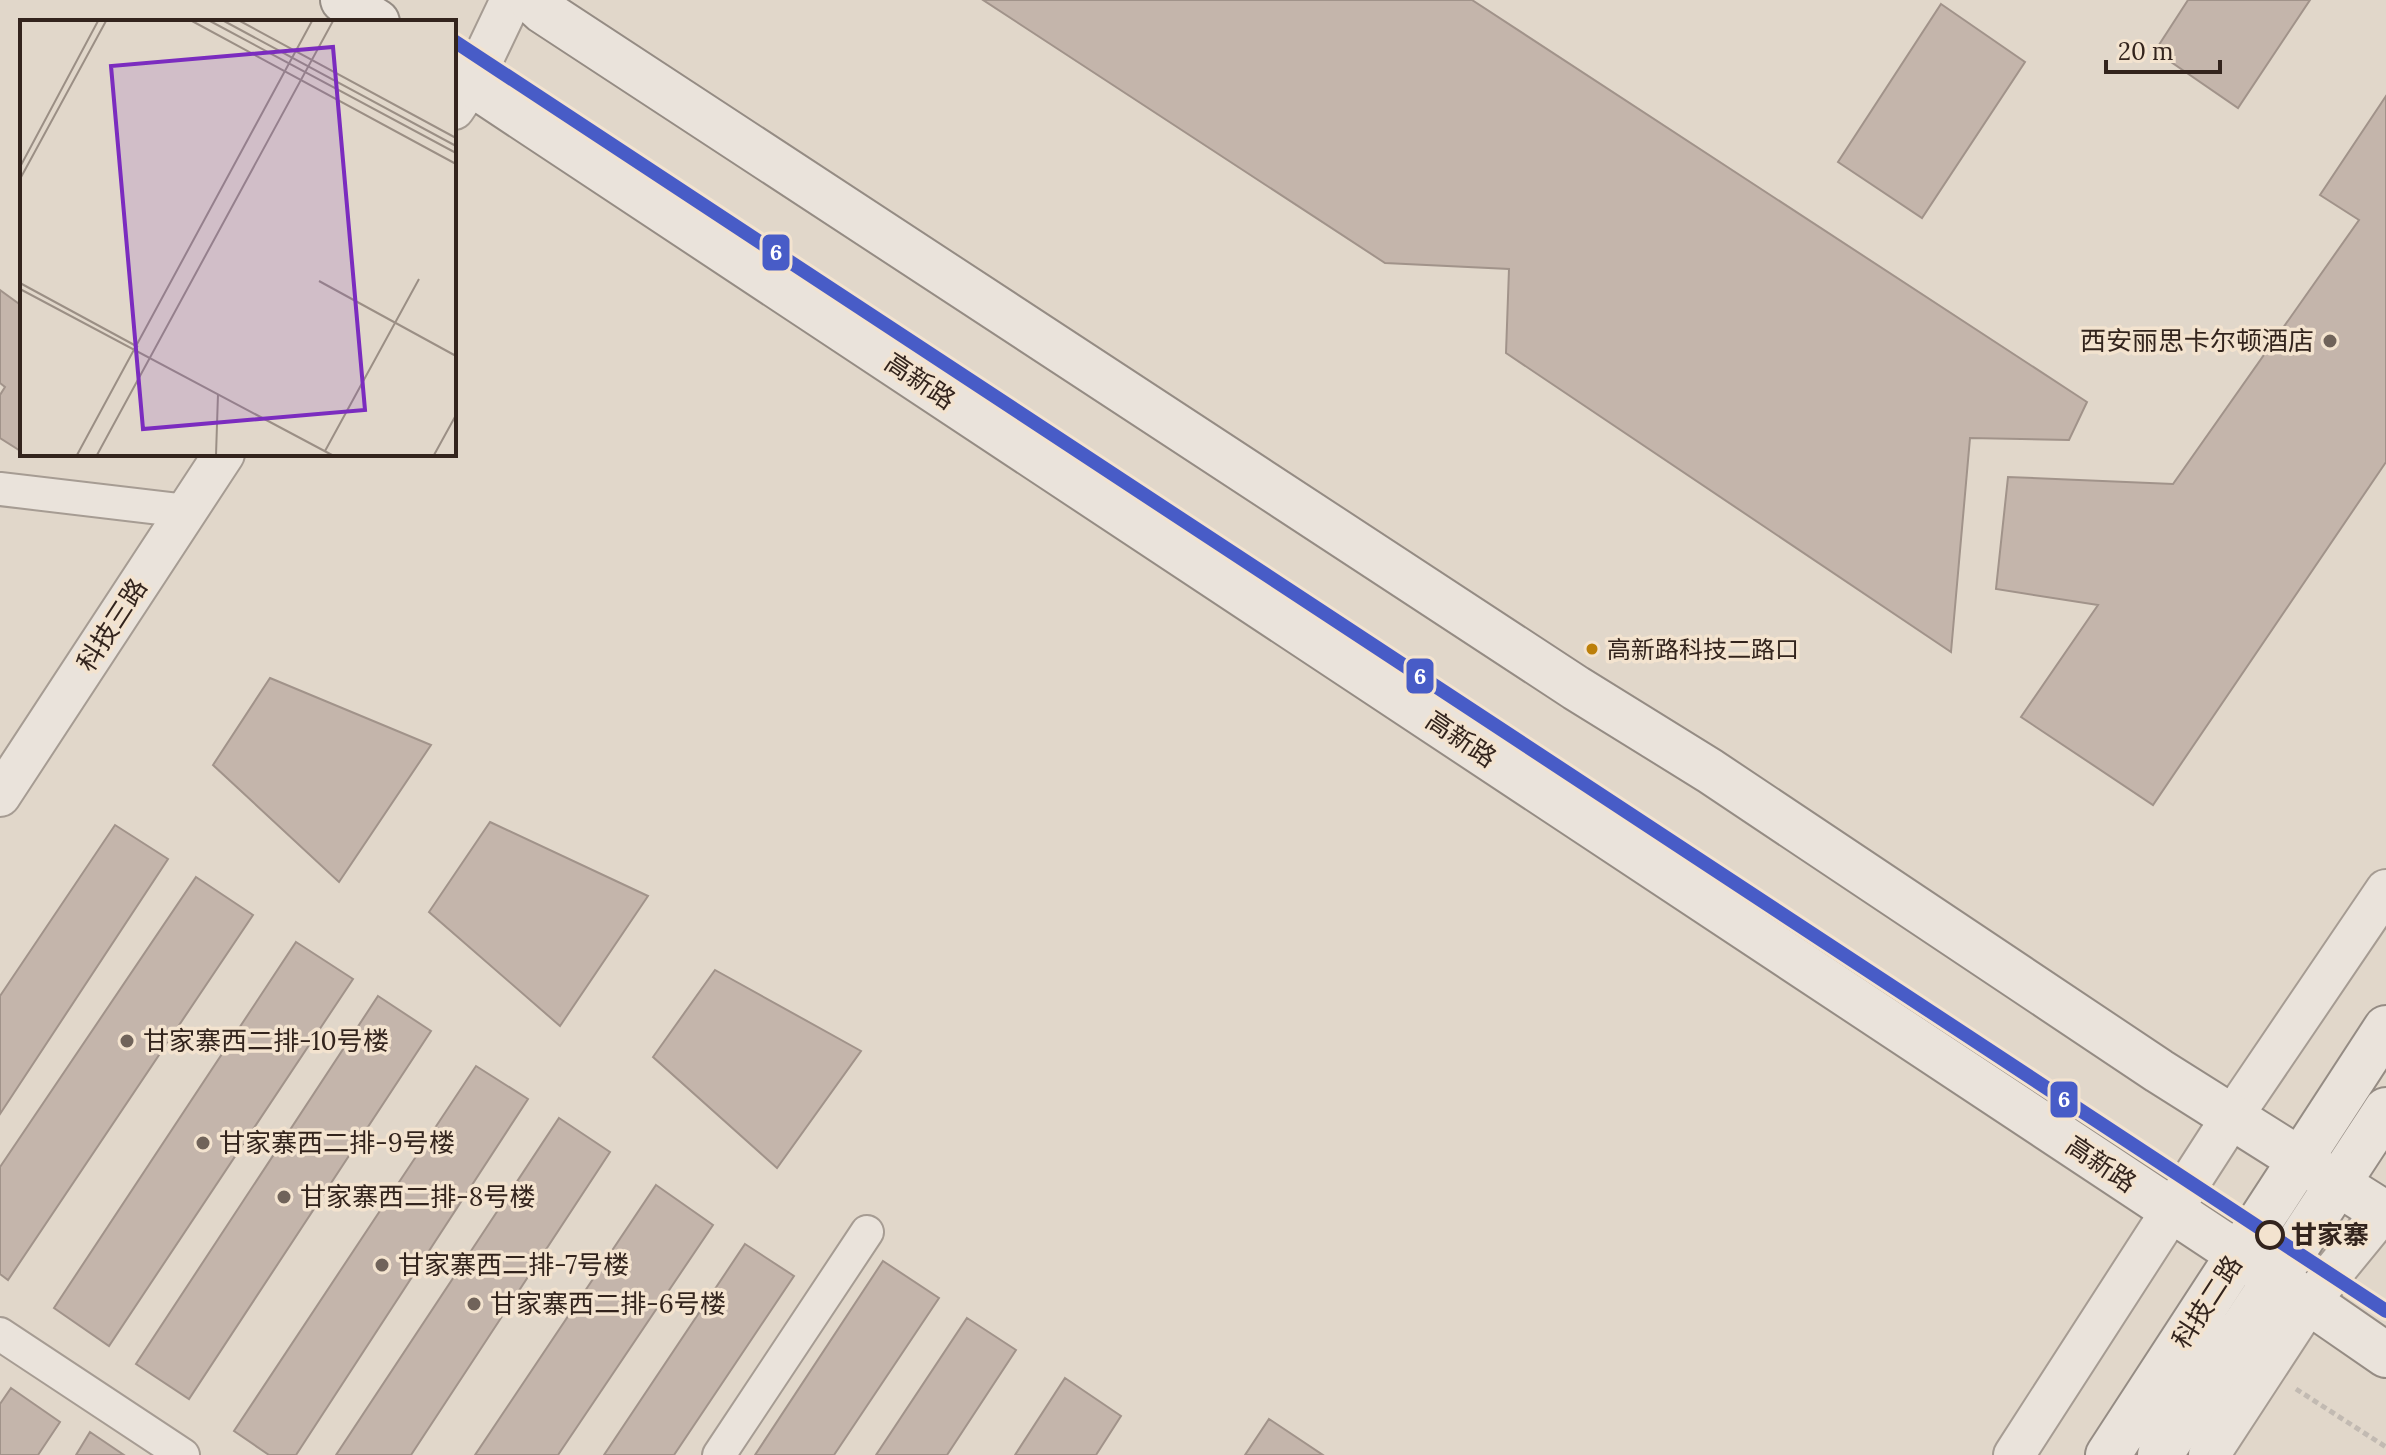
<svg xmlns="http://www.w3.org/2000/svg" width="2386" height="1455" font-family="Lora,'Noto Sans SC',serif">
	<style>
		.building { fill: #c4b5ab; stroke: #a1938a; stroke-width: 2 }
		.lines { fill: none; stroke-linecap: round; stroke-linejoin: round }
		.minor-casing { stroke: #a69c93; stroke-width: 36 }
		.tertiary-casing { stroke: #a69c93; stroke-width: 44 }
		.secondary-casing { stroke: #958c84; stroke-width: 48 }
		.path { stroke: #c2bab2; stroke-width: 5; stroke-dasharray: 6 4; stroke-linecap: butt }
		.minor { stroke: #eae3db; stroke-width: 32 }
		.tertiary { stroke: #eae3db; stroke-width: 40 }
		.secondary { stroke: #eae3db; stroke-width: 44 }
		.metro-1-casing { stroke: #f3e3cf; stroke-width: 20 }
		.metro-1 { stroke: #485cc7; stroke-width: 14 }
		.poi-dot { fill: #70635a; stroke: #f3e3cf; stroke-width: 3 }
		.bus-dot { fill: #bc7f09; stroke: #f3e3cf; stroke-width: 3 }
		.stop-dot { fill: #f3e3cf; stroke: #33241d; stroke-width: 4 }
		.labels { text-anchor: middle; stroke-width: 7; stroke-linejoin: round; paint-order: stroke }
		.bus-label { font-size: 24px; fill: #33241d; stroke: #f3e3cf; text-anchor: start }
		.poi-label { font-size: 26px; fill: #33241d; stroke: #f3e3cf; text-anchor: start }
		.street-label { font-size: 26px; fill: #33241d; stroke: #f3e3cf }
		.stop-label { font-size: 26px; font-weight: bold; fill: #33241d; stroke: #f3e3cf; text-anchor: start }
		.inset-road { fill: none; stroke: #9b8f85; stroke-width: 2 }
		.view { fill: #7b2cbf; fill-opacity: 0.15; stroke: #7b2cbf; stroke-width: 4 }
		.inset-edge { fill: none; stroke: #33241d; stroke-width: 4 }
		.line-badge { stroke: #f3e3cf; stroke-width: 3 }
		.badge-label { font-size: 22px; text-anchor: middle; font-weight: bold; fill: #fff }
	</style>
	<rect width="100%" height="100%" fill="#e1d7ca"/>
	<path class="building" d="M 983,0 L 1472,0 L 2087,402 L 2069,440 L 1970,438 L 1951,652 L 1506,353 L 1509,269 L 1385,263 Z
		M 2188,0 L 2310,0 L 2238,108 L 2155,51 Z
		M 1941,4 L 2025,62 L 1922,218 L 1838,162 Z
		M 2386,96 L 2386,462 L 2153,805 L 2021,717 L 2098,605 L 1996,589 L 2008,477 L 2173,484 L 2359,220 L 2320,195 Z
		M 0,290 L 22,306 L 22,452 L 0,438 L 0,395 L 5,387 L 0,383 Z
		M 270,678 L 431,745 L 339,882 L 213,765 Z
		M 490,822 L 648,896 L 560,1026 L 429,912 Z
		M 115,825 L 168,859 L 0,1114 L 0,996 Z
		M 196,877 L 253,915 L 8,1280 L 0,1274 L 0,1167 Z
		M 296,942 L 353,979 L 109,1346 L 54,1308 Z
		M 715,970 L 861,1051 L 777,1168 L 653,1057 Z
		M 378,996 L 431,1031 L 189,1399 L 136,1364 Z
		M 476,1066 L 528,1099 L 296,1455 L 269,1455 L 234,1431 Z
		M 559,1118 L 610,1152 L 411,1455 L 336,1455 Z
		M 656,1185 L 713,1225 L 558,1455 L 475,1455 Z
		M 745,1244 L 794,1276 L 674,1455 L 604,1455 Z
		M 883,1261 L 939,1298 L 834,1455 L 755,1455 Z
		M 967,1318 L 1016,1350 L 947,1455 L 876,1455 Z
		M 1065,1378 L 1121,1416 L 1096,1455 L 1015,1455 Z
		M 11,1388 L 60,1422 L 38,1455 L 0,1455 L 0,1404 Z
		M 1269,1419 L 1323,1455 L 1245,1455 Z
		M 90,1432 L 124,1455 L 76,1455 Z"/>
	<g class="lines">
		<g class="minor-casing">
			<path id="minor" d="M 0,489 L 186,511
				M 0,1334 L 183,1455
				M 719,1455 L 867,1232"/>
		</g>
		<g class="tertiary-casing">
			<path id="tertiary" d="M 454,109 L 471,84 L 511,0
				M 0,796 L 224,454
				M 2014,1455 L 2232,1117 L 2386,890
				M 2209,1455 L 2309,1302 L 2386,1208"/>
		</g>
		<g class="secondary-casing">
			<path id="secondary" d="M 343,0 L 377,22
				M 531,0 L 543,11 L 1576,688 L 1710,771 L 2159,1071 L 2386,1214
				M 454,72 L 2276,1279 L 2386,1355
				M 2108,1455 L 2386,1028
				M 2160,1455 L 2386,1110"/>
		</g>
		<path class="path" d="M 2296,1389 L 2386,1447"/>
		<use href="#minor" class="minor"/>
		<use href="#tertiary" class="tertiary"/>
		<use href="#secondary" class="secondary"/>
		<g class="metro-1-casing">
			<path id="metro-1" d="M 454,41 L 2386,1311"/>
		</g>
		<use href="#metro-1" class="metro-1"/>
	</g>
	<g class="poi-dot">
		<circle cx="2330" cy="341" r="8"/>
		<circle cx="127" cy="1041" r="8"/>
		<circle cx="203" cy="1143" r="8"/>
		<circle cx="284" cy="1197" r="8"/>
		<circle cx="382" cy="1265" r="8"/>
		<circle cx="474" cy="1304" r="8"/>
	</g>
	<circle class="bus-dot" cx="1592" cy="649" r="7"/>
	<circle class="stop-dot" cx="2270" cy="1235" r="13"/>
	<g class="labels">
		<g class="bus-label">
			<text x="1607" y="658">高新路科技二路口</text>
		</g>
		<g class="poi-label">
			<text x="2314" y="350" text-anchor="end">西安丽思卡尔顿酒店</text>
			<text x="143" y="1050">甘家寨西二排-10号楼</text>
			<text x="219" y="1152">甘家寨西二排-9号楼</text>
			<text x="300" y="1206">甘家寨西二排-8号楼</text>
			<text x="398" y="1274">甘家寨西二排-7号楼</text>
			<text x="490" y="1313">甘家寨西二排-6号楼</text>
		</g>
		<g class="street-label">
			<text transform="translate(920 381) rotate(34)" y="9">高新路</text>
			<text transform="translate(112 625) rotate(-57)" y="9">科技三路</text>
			<text transform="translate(1461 739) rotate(34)" y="9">高新路</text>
			<text transform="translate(2101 1164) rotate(34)" y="9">高新路</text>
			<text transform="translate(2207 1302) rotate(-57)" y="9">科技二路</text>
		</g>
		<g class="stop-label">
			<text x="2291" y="1244">甘家寨</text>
		</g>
	</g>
	<g transform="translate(20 20)">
		<rect width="436" height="436" fill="#e1d7ca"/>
		<path class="inset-road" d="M 172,1 L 436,144M 190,1 L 436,133M 204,1 L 436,126M 220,1 L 436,118M 0,147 L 78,1M 0,159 L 86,1M 299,261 L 436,336M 0,263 L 118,327M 0,269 L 312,435M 305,431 L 399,259M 57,435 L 292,1M 77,435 L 313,1M 196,435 L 198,374M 414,435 L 436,395"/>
		<path class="view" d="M 313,27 L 345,390 L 123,409 L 91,46 Z"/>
		<rect width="436" height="436" class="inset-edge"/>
	</g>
	<g class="line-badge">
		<rect x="761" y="233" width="30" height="39" rx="8" fill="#485cc7"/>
		<rect x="1405" y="657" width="30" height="38" rx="8" fill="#485cc7"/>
		<rect x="2049" y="1080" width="30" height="39" rx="8" fill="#485cc7"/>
	</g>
	<g class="badge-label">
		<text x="776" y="260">6</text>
		<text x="1420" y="684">6</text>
		<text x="2064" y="1107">6</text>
	</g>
	<path d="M2106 60v12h114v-12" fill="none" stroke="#33241d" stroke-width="4"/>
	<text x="2118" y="60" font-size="24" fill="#33241d" stroke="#f3e3cf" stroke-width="6" paint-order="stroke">20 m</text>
</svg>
